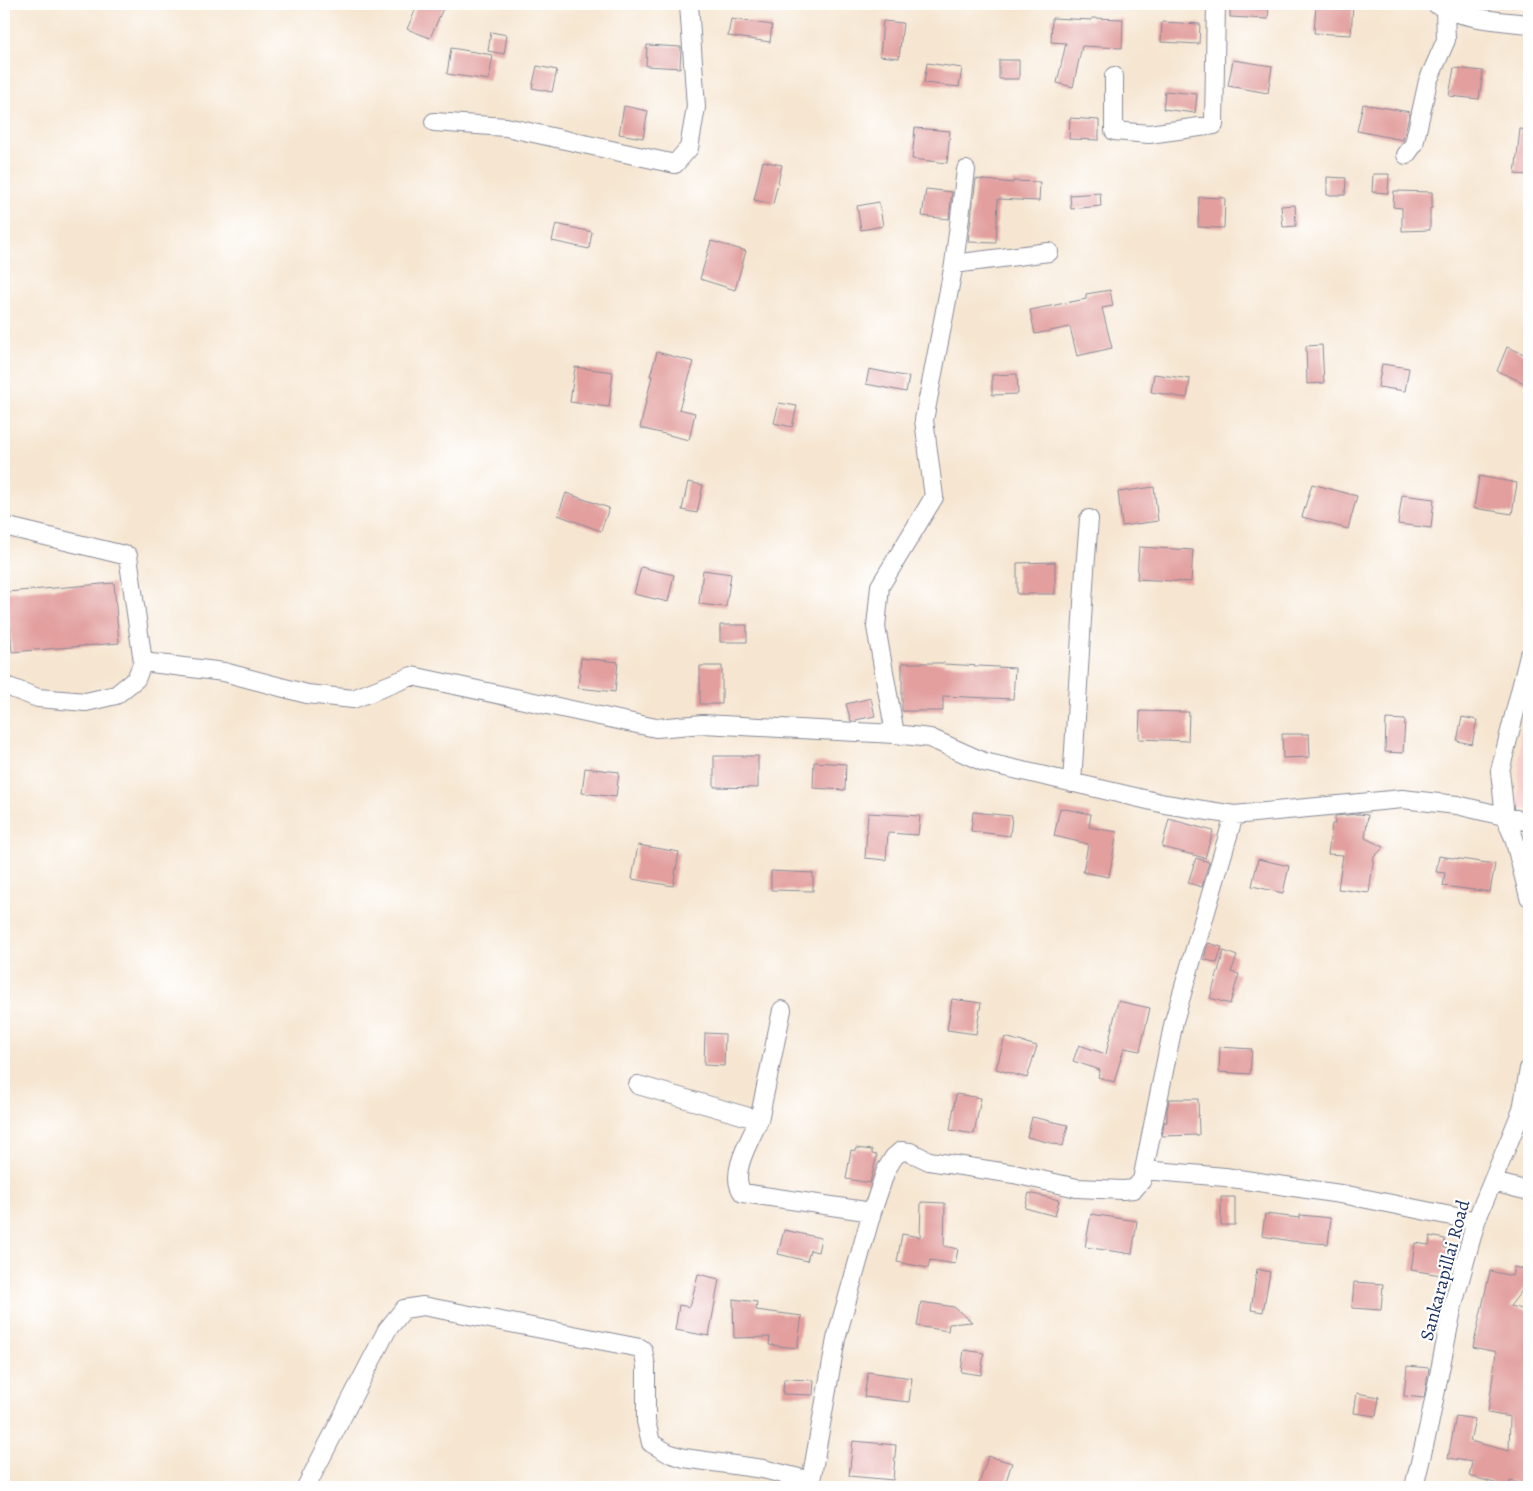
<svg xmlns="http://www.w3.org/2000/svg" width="1533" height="1491" font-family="Alegreya,serif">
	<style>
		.built { fill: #f7d0ce }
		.building { fill: #e29f9e }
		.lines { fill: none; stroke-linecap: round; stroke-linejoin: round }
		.street-casing { stroke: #888a98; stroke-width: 20 }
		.street { stroke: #fff; stroke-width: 18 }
		.labels { text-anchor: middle; stroke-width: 4.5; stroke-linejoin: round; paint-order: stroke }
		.street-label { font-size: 19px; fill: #1b2f5e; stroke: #fff }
	</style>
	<rect width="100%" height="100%" fill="#fff"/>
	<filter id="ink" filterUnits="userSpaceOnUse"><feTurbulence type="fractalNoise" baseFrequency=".02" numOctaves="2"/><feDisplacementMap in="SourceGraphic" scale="10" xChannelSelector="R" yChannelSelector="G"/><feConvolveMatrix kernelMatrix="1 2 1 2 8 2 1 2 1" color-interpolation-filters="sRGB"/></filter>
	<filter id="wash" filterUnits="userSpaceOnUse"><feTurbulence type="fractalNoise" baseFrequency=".0096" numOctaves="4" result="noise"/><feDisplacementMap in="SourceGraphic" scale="20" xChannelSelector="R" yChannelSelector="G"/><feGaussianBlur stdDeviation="1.12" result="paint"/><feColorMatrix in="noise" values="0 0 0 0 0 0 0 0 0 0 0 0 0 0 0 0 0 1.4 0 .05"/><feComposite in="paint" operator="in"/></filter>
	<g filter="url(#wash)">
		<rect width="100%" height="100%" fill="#f6e6d1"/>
		<path class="built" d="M 1529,699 L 1529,810 L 1518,807 L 1520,733 Z"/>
		<g id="blocks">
			<path class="building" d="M 418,4 L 445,4 L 430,38 L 407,29 Z
				M 1230,4 L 1269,4 L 1268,19 L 1230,17 Z
				M 1316,4 L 1353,4 L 1351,35 L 1314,33 Z
				M 1052,18 L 1092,20 L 1092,18 L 1123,19 L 1122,48 L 1082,46 L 1073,87 L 1057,83 L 1066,43 L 1051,42 Z
				M 731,19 L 772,25 L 770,42 L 728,36 Z
				M 883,21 L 903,23 L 899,58 L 880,56 Z
				M 1162,22 L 1200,24 L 1199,44 L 1161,42 Z
				M 491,32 L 507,35 L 504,54 L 488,51 Z
				M 647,45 L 681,47 L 680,68 L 646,66 Z
				M 451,48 L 493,55 L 489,80 L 447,74 Z
				M 999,60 L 1019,60 L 1019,79 L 999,79 Z
				M 1233,60 L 1272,66 L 1268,93 L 1228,86 Z
				M 927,63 L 962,68 L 959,87 L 924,83 Z
				M 537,66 L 557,70 L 552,92 L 532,88 Z
				M 1454,68 L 1483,71 L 1479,99 L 1449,96 Z
				M 1165,91 L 1197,94 L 1195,113 L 1163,109 Z
				M 1363,104 L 1410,112 L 1403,140 L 1357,131 Z
				M 624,106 L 648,111 L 643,138 L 619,134 Z
				M 1070,118 L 1099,120 L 1099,140 L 1069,139 Z
				M 915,128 L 950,131 L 947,163 L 912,159 Z
				M 1520,129 L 1529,130 L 1529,175 L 1515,174 Z
				M 763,161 L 782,165 L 773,204 L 754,200 Z
				M 1373,174 L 1389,174 L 1388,193 L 1372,192 Z
				M 1327,177 L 1346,178 L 1345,195 L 1327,195 Z
				M 976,179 L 1013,183 L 1013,181 L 1040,182 L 1039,201 L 998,199 L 996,243 L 968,242 Z
				M 926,189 L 952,192 L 949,219 L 922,216 Z
				M 1394,191 L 1432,192 L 1432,208 L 1430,208 L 1430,230 L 1402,231 L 1402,208 L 1393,207 Z
				M 1100,193 L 1101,206 L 1071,209 L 1070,195 Z
				M 1199,197 L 1225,198 L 1224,228 L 1198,227 Z
				M 879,202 L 883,226 L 861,230 L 857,206 Z
				M 1295,205 L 1296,226 L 1283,227 L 1281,206 Z
				M 556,224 L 592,232 L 589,249 L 552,241 Z
				M 711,241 L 746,251 L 735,290 L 700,279 Z
				M 1110,290 L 1113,306 L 1102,308 L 1112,348 L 1077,356 L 1070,327 L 1035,334 L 1030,310 L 1086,299 L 1086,294 Z
				M 1322,345 L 1324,383 L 1307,384 L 1306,346 Z
				M 1507,347 L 1529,356 L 1529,385 L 1497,371 Z
				M 657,352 L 694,362 L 679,409 L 695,413 L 689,440 L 640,428 L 652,376 L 650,376 Z
				M 1382,364 L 1409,368 L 1405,391 L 1378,387 Z
				M 575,367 L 613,372 L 609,407 L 570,402 Z
				M 869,369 L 909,377 L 906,392 L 866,384 Z
				M 1017,374 L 1018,394 L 992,395 L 992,375 Z
				M 1154,374 L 1190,379 L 1187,398 L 1151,392 Z
				M 779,403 L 797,406 L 792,427 L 774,423 Z
				M 1479,476 L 1517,483 L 1512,514 L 1474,508 Z
				M 688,482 L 703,485 L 697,513 L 682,510 Z
				M 1312,484 L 1357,496 L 1348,529 L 1302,517 Z
				M 1154,487 L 1158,521 L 1122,526 L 1118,492 Z
				M 566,493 L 609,508 L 601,531 L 558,515 Z
				M 1402,495 L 1434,499 L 1431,528 L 1398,524 Z
				M 1139,547 L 1193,550 L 1191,582 L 1137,579 Z
				M 1055,562 L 1055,594 L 1017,594 L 1017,563 Z
				M 641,567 L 674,575 L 668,602 L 634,594 Z
				M 703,570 L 731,574 L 726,607 L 699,604 Z
				M 114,583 L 119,643 L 12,652 L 7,592 Z
				M 720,625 L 747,625 L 747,642 L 720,642 Z
				M 581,658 L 618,662 L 615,692 L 578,688 Z
				M 902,663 L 944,663 L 944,664 L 1015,668 L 1013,699 L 943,696 L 943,711 L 902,711 Z
				M 700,666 L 722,666 L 722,704 L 700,704 Z
				M 871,698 L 875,716 L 851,721 L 846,704 Z
				M 1140,711 L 1189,712 L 1188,741 L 1139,739 Z
				M 1462,717 L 1477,720 L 1472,744 L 1457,741 Z
				M 1386,719 L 1405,720 L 1403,753 L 1385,752 Z
				M 1282,734 L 1309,734 L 1310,757 L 1283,758 Z
				M 714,756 L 758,756 L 758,788 L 714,787 Z
				M 814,762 L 846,764 L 845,790 L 813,788 Z
				M 585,768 L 619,772 L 616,797 L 582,793 Z
				M 1060,808 L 1091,814 L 1089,827 L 1117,832 L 1109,877 L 1083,872 L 1088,844 L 1054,836 Z
				M 973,812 L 1012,816 L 1010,836 L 971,831 Z
				M 868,813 L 920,816 L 918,835 L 888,833 L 886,860 L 865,858 Z
				M 1358,814 L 1368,815 L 1365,838 L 1384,847 L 1374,857 L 1369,893 L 1338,889 L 1343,855 L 1328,854 L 1332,824 L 1335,824 L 1335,816 Z
				M 1169,819 L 1213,831 L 1205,858 L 1162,847 Z
				M 638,845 L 679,852 L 673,886 L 632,879 Z
				M 1439,856 L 1495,864 L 1490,892 L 1443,886 L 1445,873 L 1436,872 Z
				M 1196,858 L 1209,862 L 1202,887 L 1188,883 Z
				M 1258,859 L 1289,866 L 1283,893 L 1252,886 Z
				M 771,871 L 813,873 L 813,891 L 771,890 Z
				M 1208,943 L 1222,947 L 1217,963 L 1204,959 Z
				M 1224,951 L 1237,956 L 1231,972 L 1239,974 L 1230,1004 L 1210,998 Z
				M 952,999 L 981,1003 L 976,1034 L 947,1030 Z
				M 1118,1001 L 1150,1008 L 1140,1051 L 1124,1048 L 1114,1082 L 1098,1077 L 1100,1070 L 1073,1061 L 1079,1045 L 1106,1054 Z
				M 705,1033 L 725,1034 L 724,1066 L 704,1065 Z
				M 1005,1037 L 1037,1046 L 1027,1078 L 996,1069 Z
				M 1220,1047 L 1252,1049 L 1250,1074 L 1219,1072 Z
				M 956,1094 L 981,1098 L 974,1134 L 950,1130 Z
				M 1169,1099 L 1198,1099 L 1199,1135 L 1162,1136 L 1164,1122 L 1167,1122 L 1167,1110 Z
				M 1032,1117 L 1068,1125 L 1063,1146 L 1027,1137 Z
				M 856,1148 L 872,1150 L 872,1154 L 877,1155 L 870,1183 L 846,1179 L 851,1150 L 855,1151 Z
				M 1029,1193 L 1059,1200 L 1055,1216 L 1025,1208 Z
				M 1221,1197 L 1235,1197 L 1235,1225 L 1221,1225 Z
				M 921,1202 L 945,1203 L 944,1246 L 958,1249 L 955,1264 L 930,1260 L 928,1268 L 897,1262 L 902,1234 L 920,1237 Z
				M 1091,1214 L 1137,1221 L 1132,1254 L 1085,1247 Z
				M 1265,1214 L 1300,1218 L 1300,1215 L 1331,1218 L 1328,1244 L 1291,1241 L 1262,1236 Z
				M 784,1230 L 821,1238 L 818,1252 L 810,1250 L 807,1261 L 778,1254 Z
				M 1430,1236 L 1445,1239 L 1444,1248 L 1452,1249 L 1447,1276 L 1411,1270 L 1415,1243 L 1429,1245 Z
				M 1514,1267 L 1529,1270 L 1524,1288 L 1510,1306 L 1529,1311 L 1529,1374 L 1526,1402 L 1529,1402 L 1529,1485 L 1510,1481 L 1509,1487 L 1469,1476 L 1472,1462 L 1448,1458 L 1456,1416 L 1475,1419 L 1470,1441 L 1509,1451 L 1510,1417 L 1488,1413 L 1496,1352 L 1473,1347 L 1490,1271 L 1512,1276 Z
				M 1257,1269 L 1270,1272 L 1263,1312 L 1251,1310 Z
				M 698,1274 L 719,1279 L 709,1336 L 675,1330 L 679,1305 L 690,1307 Z
				M 1354,1282 L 1383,1284 L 1381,1310 L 1352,1308 Z
				M 733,1299 L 757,1302 L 756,1310 L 802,1316 L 797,1348 L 769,1345 L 770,1337 L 734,1338 Z
				M 921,1302 L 954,1307 L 972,1322 L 949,1324 L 948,1331 L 917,1326 Z
				M 964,1350 L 984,1353 L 981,1375 L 961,1372 Z
				M 1407,1366 L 1429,1368 L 1424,1398 L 1404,1396 Z
				M 868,1372 L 912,1378 L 909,1402 L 864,1397 Z
				M 784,1379 L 814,1380 L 813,1395 L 783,1394 Z
				M 1357,1393 L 1379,1397 L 1376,1416 L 1354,1413 Z
				M 853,1441 L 896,1445 L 893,1480 L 849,1476 Z
				M 988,1456 L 1012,1463 L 1004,1487 L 978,1487 Z"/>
		</g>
	</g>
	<g filter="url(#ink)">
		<use href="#blocks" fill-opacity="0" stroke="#888a98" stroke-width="1"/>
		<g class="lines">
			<g class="street-casing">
				<path id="street" d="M 1436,4 C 1462,19 1500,21 1529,24
					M 1114,76 L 1114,131 L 1149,134 L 1214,125 L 1216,4
					M 434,122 L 506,127 L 675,164 L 689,148 L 696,107 L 689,4
					M 1406,155 L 1414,144 L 1428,81 L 1446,40 L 1445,10
					M 954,264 L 1049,252
					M 4,526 L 128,556 L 143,662 L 224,672 L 307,694 L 353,699 L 412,676 L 656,728 L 703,724 L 895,734 L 930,738 L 984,762 L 1165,804 L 1234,815 L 1402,799 L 1457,805 L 1529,822
					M 1529,656 L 1500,771 L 1505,817 L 1514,838 L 1529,897
					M 4,684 L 6,686 L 38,698 L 86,702 L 116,695 L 136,679 L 143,662
					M 895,734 L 876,627 L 880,586 L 934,497 L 924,420 L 954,264 L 966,170
					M 1072,783 L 1085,570 L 1089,519
					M 638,1085 L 759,1120 C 751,1138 728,1175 743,1193 L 872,1212
					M 759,1120 L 782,1010
					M 1144,1170 L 1225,1177 L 1347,1195 L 1476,1221
					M 1493,1182 L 1529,1191
					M 811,1481 L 836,1339 L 872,1212 L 886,1170 L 894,1157 L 901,1151 L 910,1152 L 929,1161 L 1014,1174 L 1077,1188 L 1123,1190 L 1134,1189 L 1142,1180 L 1174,1021 L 1234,815
					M 306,1487 L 387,1330 L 404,1309 L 423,1306 L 640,1348 L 643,1350 L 646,1366 L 646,1421 L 651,1443 L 668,1453 L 684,1458 L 763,1469 L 811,1481 L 815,1487
					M 1414,1487 L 1429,1425 L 1453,1305 L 1476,1221 L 1522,1110 L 1529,1069"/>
			</g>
			<use href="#street" class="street"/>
		</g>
	</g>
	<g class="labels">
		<g class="street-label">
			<text transform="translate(1444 1270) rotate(-75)" y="7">Sankarapillai Road</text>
		</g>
	</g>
	<rect width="1533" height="1491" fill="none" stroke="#fff" stroke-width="20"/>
</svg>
